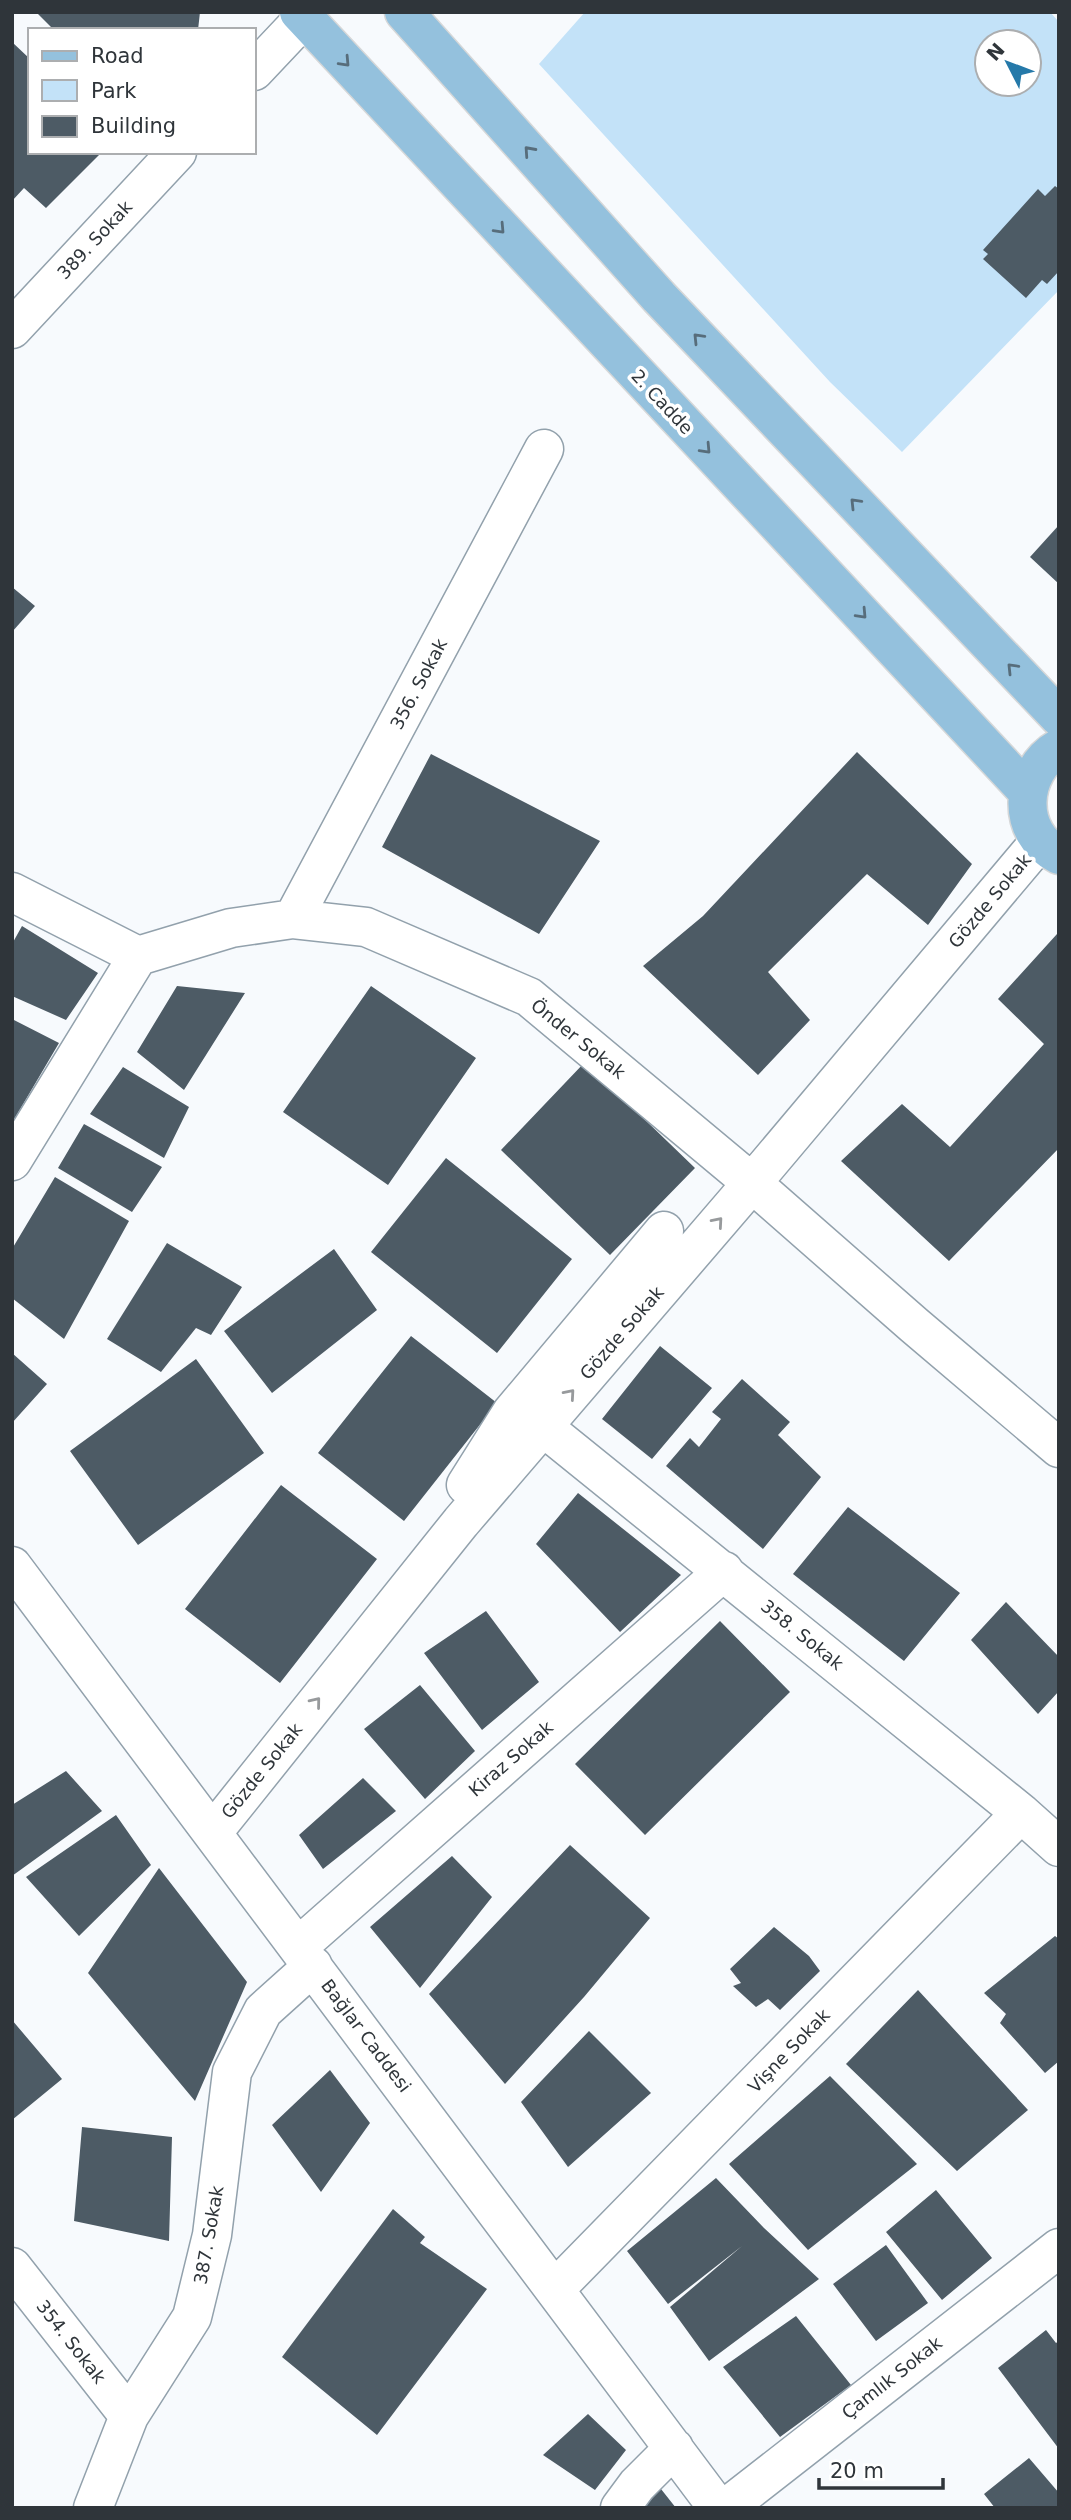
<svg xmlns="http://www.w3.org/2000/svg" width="1071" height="2520" font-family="'DejaVu Sans',sans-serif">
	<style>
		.green { fill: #c3e2f8; fill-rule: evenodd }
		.building { fill: #4d5b65 }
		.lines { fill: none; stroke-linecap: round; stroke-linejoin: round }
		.minor-casing { stroke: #92a1ac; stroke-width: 41 }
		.major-casing { stroke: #d5d7d8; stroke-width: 41 }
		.minor { stroke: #fff; stroke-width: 38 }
		.major { stroke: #94c1dd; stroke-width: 38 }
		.oneway { stroke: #576d7b }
		.oneway2 { stroke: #979a9c }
		.labels { text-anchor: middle; stroke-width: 7; stroke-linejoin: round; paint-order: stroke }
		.street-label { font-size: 18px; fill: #2f353a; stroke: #fff }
	</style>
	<rect width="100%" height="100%" fill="#f7fafd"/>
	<path class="green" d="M 585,12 L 1050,12 L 1059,22 L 1059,290 L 902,452 L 830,382 L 539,64 ZM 987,42 L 1029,42 L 1029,84 L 987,84 Z"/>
	<path class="building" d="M 36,12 L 200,12 L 198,30 L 54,30 Z
		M 12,42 L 30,59 L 30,152 L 102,152 L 46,208 L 24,188 L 12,201 Z
		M 1055,186 L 1059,189 L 1059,271 L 1047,284 L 1042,280 L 1026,298 L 983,259 L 988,254 L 983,250 L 1038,189 L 1045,196 Z
		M 1059,525 L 1059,584 L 1030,557 Z
		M 12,587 L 35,606 L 12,632 Z
		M 857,752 L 972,864 L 928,925 L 867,874 L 768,972 L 810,1020 L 758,1075 L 643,966 L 703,916 Z
		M 431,754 L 600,841 L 539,934 L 382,847 Z
		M 22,926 L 98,973 L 66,1020 L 12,996 L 12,944 Z
		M 1057,934 L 1059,936 L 1059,1148 L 949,1261 L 841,1161 L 902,1104 L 950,1147 L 1044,1044 L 998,999 Z
		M 177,986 L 245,993 L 184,1090 L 137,1052 Z
		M 371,986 L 476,1058 L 388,1185 L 283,1112 Z
		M 12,1019 L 59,1043 L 12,1123 Z
		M 585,1062 L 695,1168 L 610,1255 L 501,1150 Z
		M 123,1067 L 189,1107 L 164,1158 L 90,1114 Z
		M 84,1124 L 162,1167 L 132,1212 L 58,1168 Z
		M 446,1158 L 572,1259 L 497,1353 L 371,1252 Z
		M 55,1177 L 129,1221 L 64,1339 L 12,1298 L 12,1249 Z
		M 167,1243 L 242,1287 L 211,1335 L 196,1328 L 161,1372 L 107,1339 Z
		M 334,1249 L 377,1310 L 272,1393 L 224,1331 Z
		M 411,1336 L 497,1403 L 404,1521 L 318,1453 Z
		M 660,1346 L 712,1388 L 652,1459 L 602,1419 Z
		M 12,1353 L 47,1384 L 12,1423 Z
		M 196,1359 L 264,1453 L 138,1545 L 70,1451 Z
		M 742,1379 L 790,1422 L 778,1435 L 821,1477 L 763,1549 L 666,1466 L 690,1438 L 699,1447 L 721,1419 L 712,1412 Z
		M 281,1485 L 377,1559 L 280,1683 L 185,1609 Z
		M 578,1493 L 681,1575 L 620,1632 L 536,1544 Z
		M 848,1507 L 960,1593 L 904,1661 L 793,1574 Z
		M 1006,1602 L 1059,1657 L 1059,1691 L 1038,1714 L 971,1640 Z
		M 486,1611 L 539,1682 L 482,1730 L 424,1653 Z
		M 720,1621 L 790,1692 L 645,1835 L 575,1764 Z
		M 420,1685 L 475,1751 L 425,1799 L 364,1729 Z
		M 66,1771 L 102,1811 L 12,1876 L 12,1805 Z
		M 363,1778 L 396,1811 L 323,1869 L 299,1835 Z
		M 116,1815 L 151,1865 L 79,1936 L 26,1877 Z
		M 570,1845 L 650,1918 L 584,1997 L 505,2084 L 429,1994 Z
		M 452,1856 L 492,1897 L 420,1988 L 370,1927 Z
		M 159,1868 L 247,1982 L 195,2101 L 88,1973 Z
		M 774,1927 L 809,1956 L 820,1971 L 780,2010 L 768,1999 L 756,2007 L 733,1986 L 741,1983 L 730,1969 Z
		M 1055,1936 L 1059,1939 L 1059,2061 L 1045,2073 L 1000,2023 L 1006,2014 L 984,1993 Z
		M 918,1990 L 1028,2110 L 957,2171 L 846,2064 Z
		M 12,2020 L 62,2079 L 12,2120 Z
		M 589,2031 L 651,2093 L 568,2167 L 521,2102 Z
		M 330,2070 L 370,2123 L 321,2192 L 272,2125 Z
		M 830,2076 L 917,2164 L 808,2250 L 729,2164 Z
		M 82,2127 L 172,2137 L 169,2241 L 74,2221 Z
		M 716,2178 L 764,2228 L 819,2279 L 709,2361 L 670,2307 L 742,2246 L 668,2304 L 627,2251 Z
		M 936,2190 L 992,2258 L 942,2300 L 886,2232 Z
		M 393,2209 L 425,2237 L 420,2243 L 487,2289 L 377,2435 L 282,2357 Z
		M 886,2245 L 928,2303 L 876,2341 L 833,2284 Z
		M 796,2316 L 851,2385 L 780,2437 L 723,2367 Z
		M 1046,2330 L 1056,2343 L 1059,2341 L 1059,2449 L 998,2368 Z
		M 588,2414 L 626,2450 L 595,2490 L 543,2455 Z
		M 1029,2458 L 1059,2493 L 1059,2508 L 995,2508 L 984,2494 Z
		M 661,2489 L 676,2508 L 643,2508 Z"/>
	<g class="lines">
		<g class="minor-casing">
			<path id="minor" d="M 254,71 L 304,18
				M 12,329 L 177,152
				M 12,892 L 138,956
				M 293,919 L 544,449
				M 12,1161 L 138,956 L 231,928 L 293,919 L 366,927 L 529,997 L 752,1183 L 914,1325 L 1059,1448
				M 542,1426 L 1021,1813 L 1059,1847
				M 466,1485 L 512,1412 L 664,1231
				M 12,1566 L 718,2508
				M 213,1832 L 461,1522 L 752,1183 L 1040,841
				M 299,1946 L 724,1571
				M 12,2267 L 129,2416
				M 556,2288 L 1021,1813
				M 93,2508 L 129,2416 L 192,2317 L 212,2235 L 232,2072 L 263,2011 L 313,1966
				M 620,2508 L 637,2485 L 674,2448
				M 726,2508 L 1059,2248"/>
		</g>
		<g class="major-casing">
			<path id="major" d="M 299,12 L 1027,791
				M 404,12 L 659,297 L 1059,717
				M 1059,748 C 1019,771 1015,833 1059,855"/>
		</g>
		<use href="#minor" class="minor"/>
		<use href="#major" class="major"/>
	</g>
	<defs><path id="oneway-chevron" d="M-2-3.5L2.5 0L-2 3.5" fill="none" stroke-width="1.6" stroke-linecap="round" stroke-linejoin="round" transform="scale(1.75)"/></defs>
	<g class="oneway">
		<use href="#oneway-chevron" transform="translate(345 62) rotate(47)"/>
		<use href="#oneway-chevron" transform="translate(529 151) rotate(-132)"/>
		<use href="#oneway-chevron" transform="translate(500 229) rotate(47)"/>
		<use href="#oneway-chevron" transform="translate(698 338) rotate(-134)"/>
		<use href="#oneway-chevron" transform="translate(706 449) rotate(47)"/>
		<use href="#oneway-chevron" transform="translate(855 503) rotate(-134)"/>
		<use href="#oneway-chevron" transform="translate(862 614) rotate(47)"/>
		<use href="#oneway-chevron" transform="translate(1012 668) rotate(-134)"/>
	</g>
	<g class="oneway2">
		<use href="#oneway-chevron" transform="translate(718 1222) rotate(-49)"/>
		<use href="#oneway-chevron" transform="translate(570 1394) rotate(-49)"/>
		<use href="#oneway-chevron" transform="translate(316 1702) rotate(-51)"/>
	</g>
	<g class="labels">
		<g class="street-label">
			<text transform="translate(95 240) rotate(-47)" y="6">389. Sokak</text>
			<text transform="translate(662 402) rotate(47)" y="6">2. Cadde</text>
			<text transform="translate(419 684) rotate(-62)" y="6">356. Sokak</text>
			<text transform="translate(990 901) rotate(-50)" y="6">Gözde Sokak</text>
			<text transform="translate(578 1039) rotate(39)" y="6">Önder Sokak</text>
			<text transform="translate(622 1333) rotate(-49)" y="6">Gözde Sokak</text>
			<text transform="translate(802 1635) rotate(39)" y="6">358. Sokak</text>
			<text transform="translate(511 1759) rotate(-41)" y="6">Kiraz Sokak</text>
			<text transform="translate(262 1771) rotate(-51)" y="6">Gözde Sokak</text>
			<text transform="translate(366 2036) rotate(53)" y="6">Bağlar Caddesi</text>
			<text transform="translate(789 2051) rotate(-46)" y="6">Vişne Sokak</text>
			<text transform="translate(209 2235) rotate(-80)" y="6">387. Sokak</text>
			<text transform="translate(71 2342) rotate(52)" y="6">354. Sokak</text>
			<text transform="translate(892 2378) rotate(-38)" y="6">Çamlık Sokak</text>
		</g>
	</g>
	<rect width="1071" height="2520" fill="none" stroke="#2f353a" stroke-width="28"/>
	<rect x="28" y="28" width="228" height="126" fill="#ffffff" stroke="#acaeb0" stroke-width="2"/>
	<rect x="42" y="51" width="35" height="10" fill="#94c1dd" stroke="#acaeb0" stroke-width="2"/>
	<text x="91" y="63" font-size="21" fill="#2f353a">Road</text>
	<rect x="42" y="80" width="35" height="21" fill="#c3e2f8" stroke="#acaeb0" stroke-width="2"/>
	<text x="91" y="98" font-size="21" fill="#2f353a">Park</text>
	<rect x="42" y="116" width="35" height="21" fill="#4d5b65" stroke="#acaeb0" stroke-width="2"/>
	<text x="91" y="133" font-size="21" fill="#2f353a">Building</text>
	<g transform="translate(1008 63) rotate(312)"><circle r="33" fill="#ffffff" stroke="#acaeb0" stroke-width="2"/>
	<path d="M0-5L12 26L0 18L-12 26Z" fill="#2579a9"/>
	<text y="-10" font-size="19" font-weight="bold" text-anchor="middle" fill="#2f353a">N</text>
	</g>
	<path d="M819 2478v10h124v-10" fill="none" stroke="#2f353a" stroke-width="3.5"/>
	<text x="830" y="2478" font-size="21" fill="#2f353a" stroke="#ffffff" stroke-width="5" paint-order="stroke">20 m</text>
</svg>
